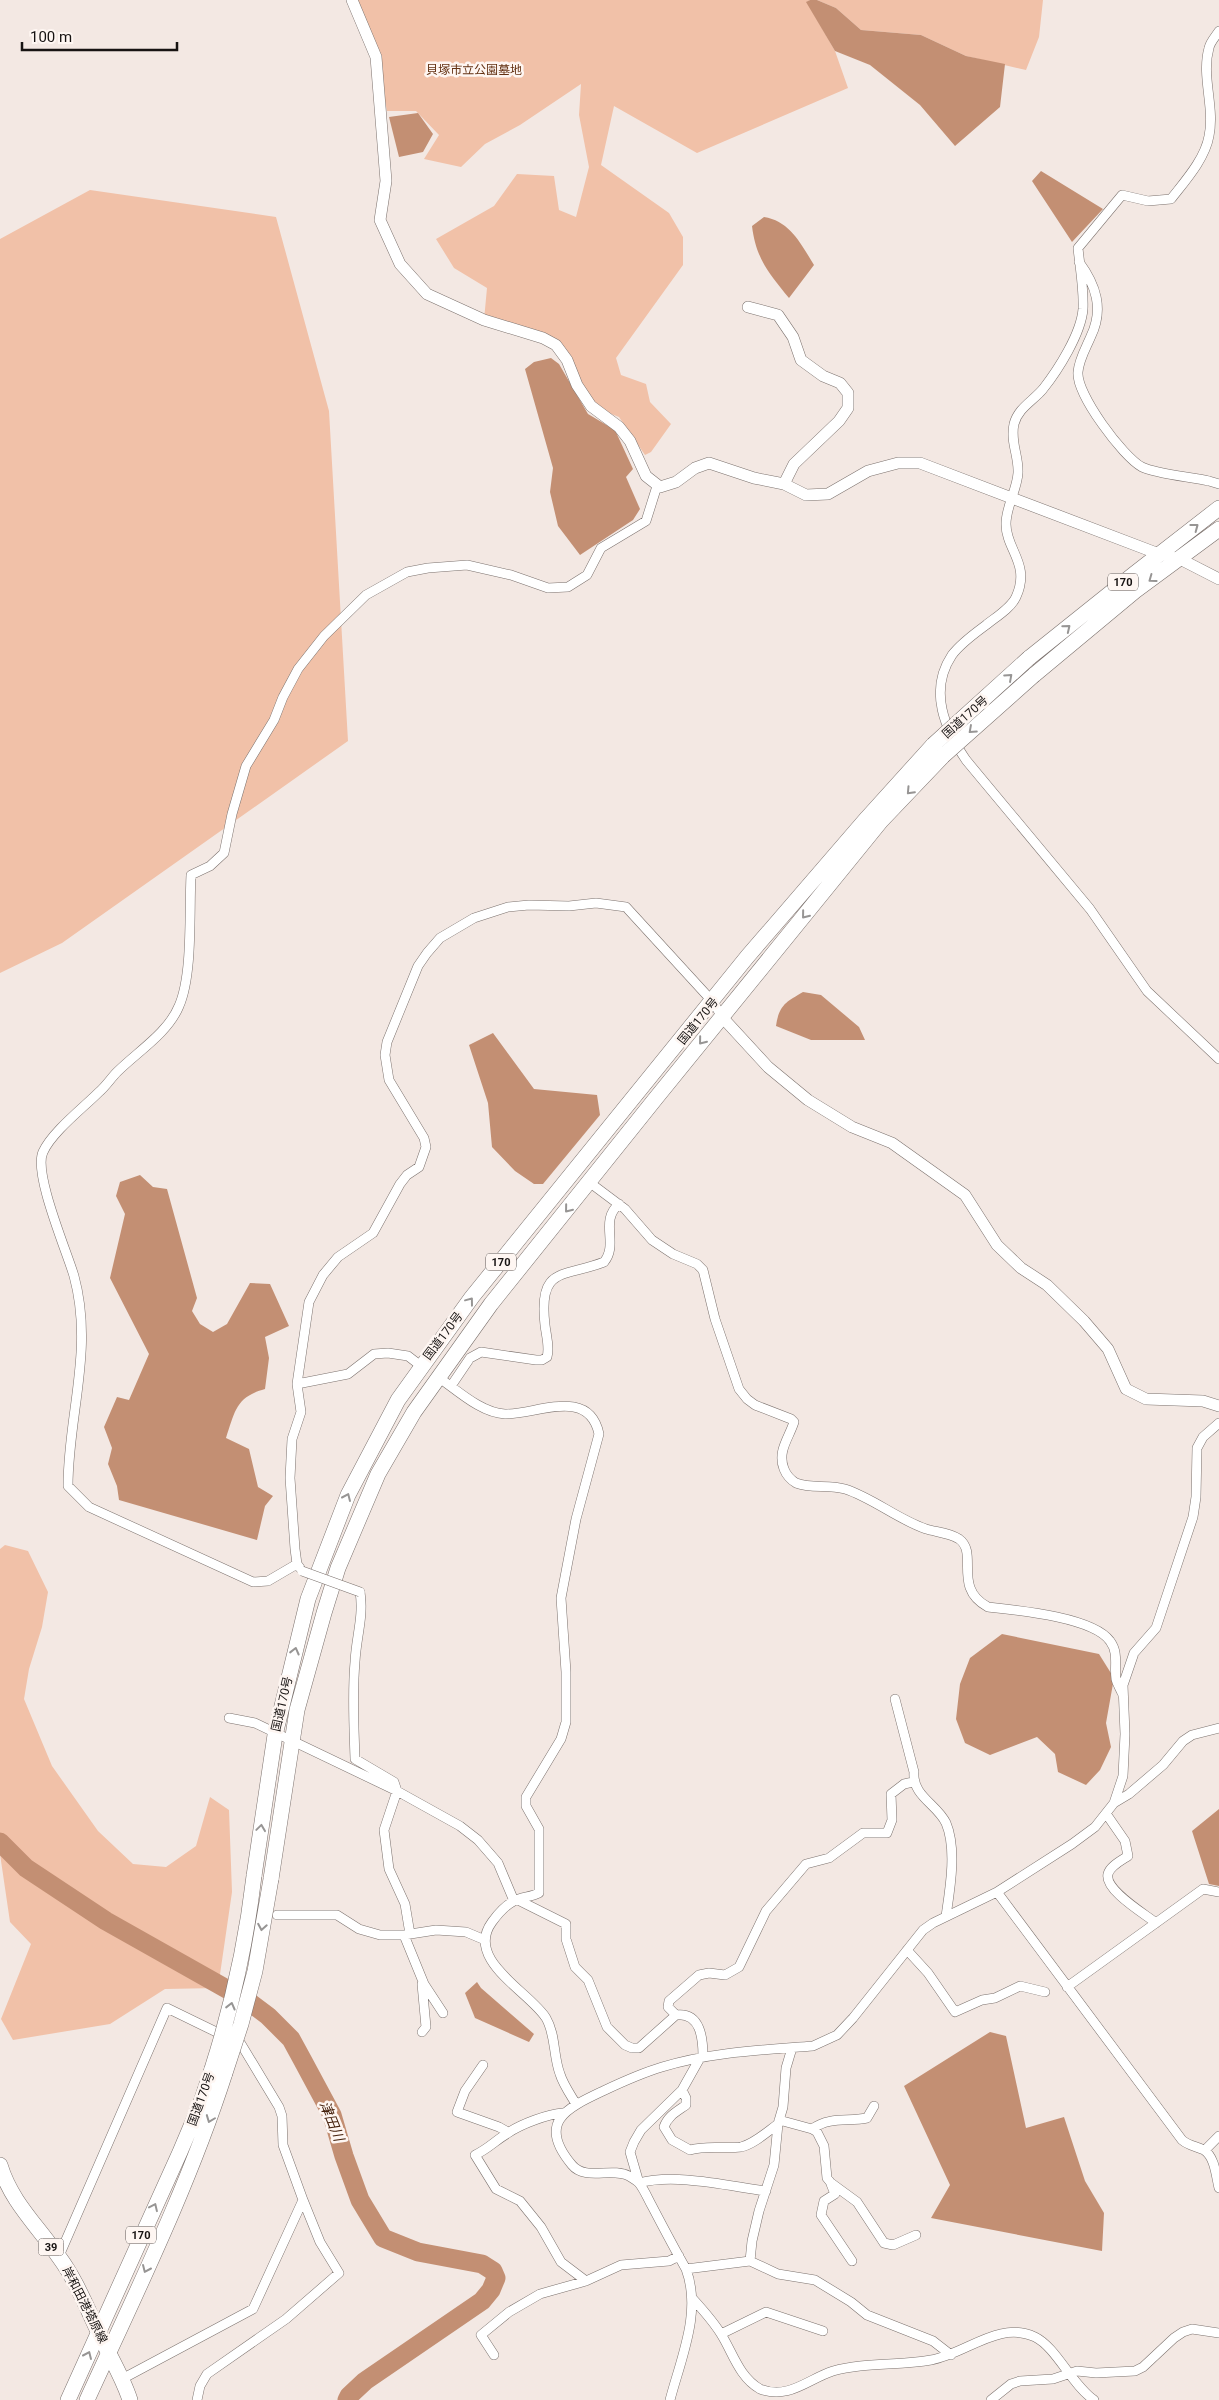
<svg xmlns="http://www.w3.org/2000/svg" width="1219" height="2400" font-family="Roboto,'Noto Sans JP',sans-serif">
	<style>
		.green { fill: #f1c1a8 }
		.water { fill: #c38f73 }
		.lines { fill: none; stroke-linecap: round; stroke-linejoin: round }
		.river { stroke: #c38f73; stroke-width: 19 }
		.minor-casing { stroke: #7c726e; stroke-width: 10 }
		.tertiary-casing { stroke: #7c726e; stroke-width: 12 }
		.primary-casing { stroke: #7c726e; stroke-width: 16 }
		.trunk-casing { stroke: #7c726e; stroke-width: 16 }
		.minor { stroke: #fff; stroke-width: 9 }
		.tertiary { stroke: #fff; stroke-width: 11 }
		.primary { stroke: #fff; stroke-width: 15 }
		.trunk { stroke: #fff; stroke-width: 15 }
		.minor-bridge-casing { stroke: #7c726e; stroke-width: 10; stroke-linecap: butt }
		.trunk-bridge-casing { stroke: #7c726e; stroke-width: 16; stroke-linecap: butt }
		.minor-bridge { stroke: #fff; stroke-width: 9 }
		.trunk-bridge { stroke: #fff; stroke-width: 15 }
		.oneway { stroke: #979594 }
		.labels { text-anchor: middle; stroke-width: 5; stroke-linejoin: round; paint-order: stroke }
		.shield { fill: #fef6f2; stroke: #5c5755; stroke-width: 1 }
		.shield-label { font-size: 11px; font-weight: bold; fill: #171312 }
		.park-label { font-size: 12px; fill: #633112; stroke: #fef6f2 }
		.street-label { font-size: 12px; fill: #171312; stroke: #fef6f2 }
		.water-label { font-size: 14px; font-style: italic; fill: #46220d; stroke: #fef6f2 }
	</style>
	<rect width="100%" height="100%" fill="#f3e8e3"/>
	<path class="green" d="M 353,0 L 810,0 L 807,2 L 835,51 L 848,88 L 697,153 L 614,106 L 601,165 L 669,213 L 683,237 L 683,265 L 616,358 L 621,375 L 646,384 L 650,402 L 671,424 L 651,452 L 645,455 L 619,417 L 591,406 L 556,345 L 484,320 L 487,288 L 454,268 L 436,239 L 494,206 L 517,174 L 554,176 L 559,210 L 576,217 L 589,167 L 579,115 L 581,84 L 520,125 L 485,144 L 461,167 L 424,159 L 439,135 L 416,111 L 387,111 L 376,57 Z
		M 817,0 L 1043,0 L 1039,37 L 1026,70 L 966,56 L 921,35 L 861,30 L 836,8 Z
		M 90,190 L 276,217 L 329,411 L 348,741 L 62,943 L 0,973 L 0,239 Z
		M 5,1545 L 28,1551 L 48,1592 L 42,1627 L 29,1669 L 24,1699 L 52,1766 L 98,1831 L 133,1864 L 166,1867 L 196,1846 L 210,1797 L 229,1810 L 232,1892 L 218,1988 L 165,1989 L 110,2024 L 13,2040 L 1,2019 L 31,1944 L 10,1922 L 0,1854 L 0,1549 Z"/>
	<path class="water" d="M 810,0 L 817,0 L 836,8 L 861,30 L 921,35 L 966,56 L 1005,64 L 1000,107 L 955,146 L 920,105 L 870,65 L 835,51 L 806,2 Z
		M 418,113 L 433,134 L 423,152 L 399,157 L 389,117 Z
		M 1041,171 L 1103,209 L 1072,242 L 1032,181 Z
		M 764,217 C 790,221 801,244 814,265 L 789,298 C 769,273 756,259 752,226 Z
		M 551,358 L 559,364 L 588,414 L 615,430 L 633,469 L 626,477 L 640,509 L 633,520 L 580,555 L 558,526 L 550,492 L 553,468 L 525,369 L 534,362 Z
		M 803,992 L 821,995 L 859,1027 L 865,1040 L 811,1040 L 776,1026 C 779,1005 786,1002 803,992 Z
		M 493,1033 L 534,1089 L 597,1095 L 600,1115 L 543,1184 L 534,1184 L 515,1171 L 492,1147 L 488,1103 L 469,1045 Z
		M 140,1175 L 153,1187 L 167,1189 L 197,1298 L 192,1311 L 200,1324 L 213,1332 L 227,1324 L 250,1283 L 270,1284 L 289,1326 L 265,1337 L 269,1358 L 265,1389 C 236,1397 235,1411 226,1438 L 249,1449 L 258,1487 L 273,1496 L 265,1506 L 257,1540 L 119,1500 L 117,1486 L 108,1464 L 112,1448 L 104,1427 L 117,1397 L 129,1400 L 149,1354 L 110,1278 L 125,1214 L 116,1196 L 120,1182 Z
		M 1002,1634 L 1099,1654 L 1114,1678 L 1106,1723 L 1111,1747 L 1100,1770 L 1086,1785 L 1058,1772 L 1055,1754 L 1037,1737 L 990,1755 L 965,1743 L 956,1719 L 960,1684 L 970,1658 Z
		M 1219,1809 L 1219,1886 L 1209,1884 L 1192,1831 Z
		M 477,1982 L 481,1988 L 534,2034 L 529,2042 L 475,2018 L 465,1993 Z
		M 990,2032 L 1006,2036 L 1026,2128 L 1064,2117 L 1085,2181 L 1104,2213 L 1102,2251 L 931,2218 L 950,2185 L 904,2086 Z"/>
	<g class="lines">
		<path class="river" d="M 0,1842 L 26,1868 L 106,1921 L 248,2001 L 268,2016 L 291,2039 L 303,2061 L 332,2115 L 344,2156 L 360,2200 L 383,2238 L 418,2252 L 482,2264 L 493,2271 L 496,2278 L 491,2290 L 482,2301 L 365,2381 L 349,2396 L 347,2400"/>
		<g class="minor-casing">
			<path id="minor" d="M 1219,31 C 1216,36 1210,42 1209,48 C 1201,76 1215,107 1209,136 C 1205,159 1185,181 1171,199 L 1148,201 L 1122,195 L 1078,248 C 1080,268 1084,289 1083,309 C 1081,334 1058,370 1043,389 C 1033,401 1018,408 1014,424 C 1010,442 1019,456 1018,473 C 1017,490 1006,506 1006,524 C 1006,550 1031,564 1016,597 C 1011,608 996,617 986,625 C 974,634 961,643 952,655 C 928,691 945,729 966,760 L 1090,909 L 1147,991 L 1219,1059
				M 1079,262 C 1096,285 1104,309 1091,336 C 1086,348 1079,359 1078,372 C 1076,394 1123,457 1142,467 C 1156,474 1192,477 1209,481 L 1219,484
				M 589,1182 L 625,1209 L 652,1240 L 673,1254 L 697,1264 L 703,1270 L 715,1319 L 739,1389 L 747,1399 L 755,1405 L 791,1419 L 794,1422 C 789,1438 777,1451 784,1469 C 786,1474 791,1480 796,1483 C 811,1489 829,1484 845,1489 C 873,1498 897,1519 926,1529 C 936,1532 950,1533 959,1539 C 979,1553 952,1588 988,1607 C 1016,1610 1093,1617 1110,1641 C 1119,1653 1114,1666 1116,1679 C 1117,1684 1120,1688 1122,1693
				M 438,1377 C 457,1390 481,1413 505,1414 C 535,1415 589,1386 599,1434 L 576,1519 L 561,1598 L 566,1672 L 566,1722 L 561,1739 L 526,1797 L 526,1806 L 539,1829 L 539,1893 C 531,1897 521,1897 514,1901 C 506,1905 497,1915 492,1922 C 464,1960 530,1992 546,2018 C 556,2035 553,2056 560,2074 C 563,2084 570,2094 576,2104
				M 297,1384 L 348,1374 L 374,1354 L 388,1353 L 408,1356 L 421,1366
				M 451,1386 L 470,1358 L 481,1352 L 536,1360 L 542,1360 L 547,1357 C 550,1347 546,1335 545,1325 C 538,1265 564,1278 604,1262 C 619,1244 599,1221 619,1204
				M 297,1564 L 268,1581 L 253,1582 L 89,1507 L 68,1486 C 68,1415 94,1349 74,1276 C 67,1252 33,1173 43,1152 C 52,1132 83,1108 99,1092 C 106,1086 111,1078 117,1072 C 137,1052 168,1033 179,1006 C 193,974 189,912 191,875 L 210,866 L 224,853 L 232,814 L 246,766 L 274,720 L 283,697 L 298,669 L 324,636 L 366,595 L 407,572 L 428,568 L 467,565 L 511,575 L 548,588 L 568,587 L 587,575 L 601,548 L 646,521 L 657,486 L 660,487
				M 300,1568 L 297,1564 L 295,1549 L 290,1478 L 292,1439 L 301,1412 L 297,1384 L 309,1302 L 323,1275 L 338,1257 L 373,1233 L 400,1184 L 407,1175 L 419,1167 L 426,1147 L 424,1138 L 389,1080 L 385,1055 L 387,1042 L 418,966 L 427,953 L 440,938 L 474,918 L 508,907 L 529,905 L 569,906 L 596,903 L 626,907 L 713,1002 L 722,1017
				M 360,1592 C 364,1616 356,1638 355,1662 C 352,1694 354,1726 355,1759 L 394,1782 L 397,1791 L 384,1830 L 389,1869 L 405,1904 L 410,1934
				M 895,1699 L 914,1772 C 912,1796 937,1804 946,1823 C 957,1849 950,1889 946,1916
				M 229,1718 L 255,1723 L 397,1791 L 460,1826 L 478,1840 L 498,1863 L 514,1901
				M 1114,1803 L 1129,1794 L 1163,1765 L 1183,1741 L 1192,1735 L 1219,1728
				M 1107,1815 L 1125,1841 L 1128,1856 C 1122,1860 1110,1866 1108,1874 C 1104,1890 1145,1914 1156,1923
				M 997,1892 L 1182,2140 C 1189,2146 1196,2146 1204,2150 C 1215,2157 1216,2176 1219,2188
				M 518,1900 L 566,1924 L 566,1939 L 575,1967 L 588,1980 L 607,2027 L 625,2045 L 632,2048 L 639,2048 L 676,2015 C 701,2012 703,2039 703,2057
				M 277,1915 L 337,1915 L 359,1929 L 380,1935 L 404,1935 L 436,1930 L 466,1932 L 485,1940
				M 404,1935 L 424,1984 L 443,2013
				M 907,1950 L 928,1973 L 955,2012 L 982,2000 L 995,1998 L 1020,1986 L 1045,1992
				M 1067,1987 L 1203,1889 L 1219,1892
				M 676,2015 L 668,2007 L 669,2001 L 699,1975 L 709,1973 L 725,1975 L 739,1967 L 766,1911 L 806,1864 L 829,1858 L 863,1833 L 887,1833 L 892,1820 L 891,1794 L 904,1784 L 913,1782
				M 422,2032 L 426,2027 L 422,1984
				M 700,2058 L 682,2090 L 641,2130 L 634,2142 L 630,2152 L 639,2183 C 675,2173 728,2186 766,2191
				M 483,2065 L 465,2091 L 457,2112 L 499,2127 L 508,2132
				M 682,2090 L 686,2098 L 686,2105 C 676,2112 668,2116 664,2127 L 672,2140 L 690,2150 C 707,2145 723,2149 741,2147 C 754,2144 767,2132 778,2124
				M 563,2113 C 548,2114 521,2124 508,2133 C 496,2140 488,2149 475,2155 L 496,2189 L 520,2201 L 541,2227 L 561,2262 L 586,2281
				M 779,2120 L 812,2129 L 817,2132 L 824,2146 L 827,2178 L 831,2183 L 857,2202 L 884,2243 L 893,2245 L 916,2235
				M 812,2129 C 830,2116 848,2122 867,2118 L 874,2106
				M 1205,2150 L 1219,2136
				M 831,2184 L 835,2194 L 824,2201 L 821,2215 L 852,2261
				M 59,2256 L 167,2008 L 241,2044 L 279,2107 L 282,2116 L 283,2145 L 303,2200 L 320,2242 L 339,2273 L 286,2319 L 207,2374 L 200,2386 L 197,2400
				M 750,2261 L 752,2241 L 759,2211 L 774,2165 L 778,2124 L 783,2107 L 786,2068 L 792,2048
				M 686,2269 L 750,2261 L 778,2274 L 815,2280 L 851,2302 L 867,2315 L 933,2341 L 951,2355
				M 693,2299 C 703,2310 713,2321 721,2334 C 733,2353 739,2377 760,2389 C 789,2400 808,2379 833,2371 C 864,2362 899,2366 931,2360 C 966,2354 999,2320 1035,2337 C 1056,2347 1072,2385 1094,2400
				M 721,2334 L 766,2312 L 823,2331
				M 494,2355 L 481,2335 L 509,2312 L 540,2294 L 586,2281 L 621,2265 L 669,2261 L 679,2256
				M 122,2379 L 253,2309 L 303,2200
				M 670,2400 C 681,2358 702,2312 686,2269 C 674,2248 663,2227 652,2206 C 648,2199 644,2189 639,2183 C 636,2180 632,2178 629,2176 C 612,2167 585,2181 572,2165 C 536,2122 567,2108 603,2091 C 622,2082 642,2073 662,2067 C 711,2052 762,2050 813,2046 L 837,2035 L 853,2018 L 923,1930 L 933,1923 L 997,1892 L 1072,1844 L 1095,1827 L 1114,1803 L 1123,1776 L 1125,1734 L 1123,1685 L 1134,1653 L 1156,1628 L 1193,1517 L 1196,1497 L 1197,1448 L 1203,1437 L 1219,1423
				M 991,2400 L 1011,2384 L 1020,2381 L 1053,2379 L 1077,2371 L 1096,2373 L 1135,2371 L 1143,2367 L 1174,2338 L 1183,2332 L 1192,2329 L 1219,2333"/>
		</g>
		<g class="tertiary-casing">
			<path id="tertiary" d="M 352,0 L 376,57 L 386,181 L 380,220 L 400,264 L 427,294 L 484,320 L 543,338 L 556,345 L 567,360 L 577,385 L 591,406 L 619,427 L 630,441 L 646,476 L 660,487 L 676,482 L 695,468 L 709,463 L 754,478 L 784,484 L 806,495 L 828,494 L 868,471 L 898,463 L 920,463 L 1159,554 L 1180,559 L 1219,579
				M 748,307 L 778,315 L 793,337 L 801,360 L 823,376 L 840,383 L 848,393 L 848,408 L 839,421 L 794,464 L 784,484
				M 722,1017 L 768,1067 L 808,1100 L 852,1127 L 892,1143 L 965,1195 L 997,1245 L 1021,1268 L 1047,1285 L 1084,1321 L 1108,1349 L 1126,1389 L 1146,1399 L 1203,1401 L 1219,1406"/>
		</g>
		<g class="primary-casing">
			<path id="primary" d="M 0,2165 C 11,2202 38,2226 59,2257 C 76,2280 86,2306 98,2331 C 108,2354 122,2375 130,2400"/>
		</g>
		<g class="trunk-casing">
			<path id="trunk" d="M 1029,658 L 1134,574 L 1219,508
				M 1034,675 L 1135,591 L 1219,529
				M 254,1876 L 275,1735 L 308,1599 L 348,1495 L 398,1400 L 472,1297 L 747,957 L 867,818 L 933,745
				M 271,1879 L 297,1710 L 324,1613 L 338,1568 L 378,1474 L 414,1412 L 491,1304 L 656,1098 L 881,821 L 943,756
				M 68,2400 L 180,2152 L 200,2105 L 212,2069
				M 87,2400 C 136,2293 189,2185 225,2073"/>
		</g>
		<use href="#minor" class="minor"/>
		<use href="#tertiary" class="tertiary"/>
		<use href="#primary" class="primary"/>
		<use href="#trunk" class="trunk"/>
		<g class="minor-bridge-casing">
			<path id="minor-bridge" d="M 302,1571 L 360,1592"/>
		</g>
		<g class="trunk-bridge-casing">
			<path id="trunk-bridge" d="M 933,745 L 1029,658
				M 943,756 L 1034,675
				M 212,2069 C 233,2003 246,1945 254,1876
				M 225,2073 L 241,2024 L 255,1971 L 271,1879"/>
		</g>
		<use href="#minor-bridge" class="minor-bridge"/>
		<use href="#trunk-bridge" class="trunk-bridge"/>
	</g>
	<defs><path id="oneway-chevron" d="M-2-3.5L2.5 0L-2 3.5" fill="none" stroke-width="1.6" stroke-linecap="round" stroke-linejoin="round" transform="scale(1.25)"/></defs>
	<g class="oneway">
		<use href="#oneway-chevron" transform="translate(1195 527) rotate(-37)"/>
		<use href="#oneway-chevron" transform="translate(1152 579) rotate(144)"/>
		<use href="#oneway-chevron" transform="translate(1067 628) rotate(-39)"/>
		<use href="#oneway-chevron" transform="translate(1009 677) rotate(-42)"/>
		<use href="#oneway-chevron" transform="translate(972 730) rotate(138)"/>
		<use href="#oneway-chevron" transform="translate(910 791) rotate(133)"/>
		<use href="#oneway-chevron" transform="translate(805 915) rotate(129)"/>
		<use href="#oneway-chevron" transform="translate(702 1041) rotate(129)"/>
		<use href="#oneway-chevron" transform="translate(568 1209) rotate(129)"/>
		<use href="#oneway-chevron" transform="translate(470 1301) rotate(-53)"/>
		<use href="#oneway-chevron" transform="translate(347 1497) rotate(-66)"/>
		<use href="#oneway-chevron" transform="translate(295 1651) rotate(-76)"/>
		<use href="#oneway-chevron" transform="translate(261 1828) rotate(-82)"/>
		<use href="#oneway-chevron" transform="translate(262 1927) rotate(100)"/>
		<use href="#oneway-chevron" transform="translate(231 2006) rotate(-76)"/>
		<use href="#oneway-chevron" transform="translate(210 2119) rotate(111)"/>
		<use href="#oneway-chevron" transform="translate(154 2207) rotate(-65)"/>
		<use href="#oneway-chevron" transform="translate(146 2269) rotate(114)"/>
		<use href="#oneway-chevron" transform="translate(88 2355) rotate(-66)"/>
	</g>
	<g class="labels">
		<g class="shield">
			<rect x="1108" y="573.5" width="30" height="17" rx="4"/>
			<rect x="486" y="1253.5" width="30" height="17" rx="4"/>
			<rect x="126" y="2226.5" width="30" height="17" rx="4"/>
			<rect x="38.5" y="2238.5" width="25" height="17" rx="4"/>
		</g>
		<g class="shield-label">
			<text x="1123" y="586">170</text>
			<text x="501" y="1266">170</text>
			<text x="141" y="2239">170</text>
			<text x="51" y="2251">39</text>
		</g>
		<g class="park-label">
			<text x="474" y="74">貝塚市立公園墓地</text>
		</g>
		<g class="street-label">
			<text transform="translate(965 717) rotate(-42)" y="4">国道170号</text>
			<text transform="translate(698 1021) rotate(-51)" y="4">国道170号</text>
			<text transform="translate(443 1336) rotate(-53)" y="4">国道170号</text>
			<text transform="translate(282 1704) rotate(-77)" y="4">国道170号</text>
			<text transform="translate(201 2099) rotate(-70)" y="4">国道170号</text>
			<text transform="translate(85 2305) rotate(63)" y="4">岸和田港塔原線</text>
		</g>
		<g class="water-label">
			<text transform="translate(332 2121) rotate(68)" y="5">津田川</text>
		</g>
	</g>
	<path d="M22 42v8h155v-8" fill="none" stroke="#171312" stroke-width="2.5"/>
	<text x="30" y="42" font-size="15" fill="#171312" stroke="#fef6f2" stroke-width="4" paint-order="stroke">100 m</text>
</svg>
